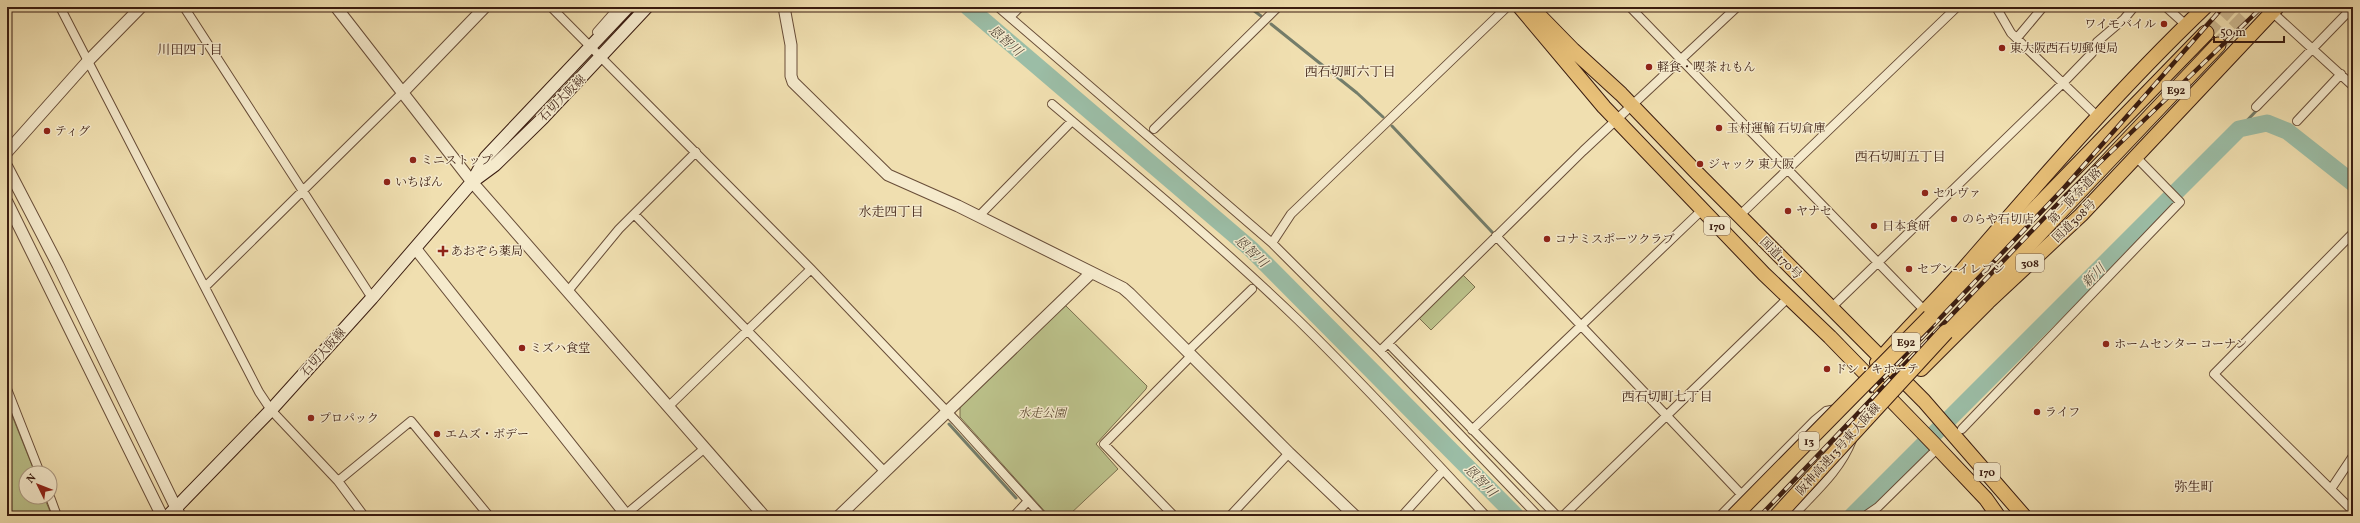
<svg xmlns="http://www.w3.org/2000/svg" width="2360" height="523" font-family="Vollkorn,'Noto Serif JP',serif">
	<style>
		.park { fill: #bbc18a; stroke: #7a6e4d }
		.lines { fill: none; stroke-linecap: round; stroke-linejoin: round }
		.stream { stroke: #747d6a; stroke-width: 3 }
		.river { stroke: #9bbda6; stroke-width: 17 }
		.motorway-tunnel { stroke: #ccb890; stroke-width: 15; stroke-dasharray: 15 8; stroke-linecap: butt }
		.minor-casing { stroke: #684d38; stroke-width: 10 }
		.tertiary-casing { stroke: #684d38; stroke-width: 13 }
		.secondary-casing { stroke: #3a1c10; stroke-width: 14 }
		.trunk-casing { stroke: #3a1c10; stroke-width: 16 }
		.motorway-casing { stroke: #3a1c10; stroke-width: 17 }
		.minor { stroke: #f5eacc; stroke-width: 8 }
		.tertiary { stroke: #f5eacc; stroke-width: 11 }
		.secondary { stroke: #f5eacc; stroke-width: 12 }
		.trunk { stroke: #e8c078; stroke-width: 14 }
		.motorway { stroke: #e8c078; stroke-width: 15 }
		.rail-casing { stroke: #3a1c10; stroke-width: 4.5 }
		.rail { stroke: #f5eacc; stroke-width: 3; stroke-dasharray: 9; stroke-linecap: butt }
		.motorway-bridge-casing { stroke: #3a1c10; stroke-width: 17; stroke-linecap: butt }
		.motorway-bridge { stroke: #e8c078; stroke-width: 15 }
		.poi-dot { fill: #8f2418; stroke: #f5eacc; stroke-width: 1.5 }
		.labels { text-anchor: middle; stroke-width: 3; stroke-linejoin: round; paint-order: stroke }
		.shield { fill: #f5eacc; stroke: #725a48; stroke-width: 1 }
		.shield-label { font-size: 11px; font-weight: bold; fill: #3a1c10 }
		.poi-label { font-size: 12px; fill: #3a1c10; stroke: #f5eacc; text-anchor: start }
		.street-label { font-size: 12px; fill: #3a1c10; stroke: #f5eacc }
		.park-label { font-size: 12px; font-style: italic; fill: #614e35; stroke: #f5eacc }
		.water-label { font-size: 13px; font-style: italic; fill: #574c3d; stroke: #f5eacc }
		.neighbourhood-label { font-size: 13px; fill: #3a1c10; stroke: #f5eacc }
	</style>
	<rect width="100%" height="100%" fill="#f0dfb0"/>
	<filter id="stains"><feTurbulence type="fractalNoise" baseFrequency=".005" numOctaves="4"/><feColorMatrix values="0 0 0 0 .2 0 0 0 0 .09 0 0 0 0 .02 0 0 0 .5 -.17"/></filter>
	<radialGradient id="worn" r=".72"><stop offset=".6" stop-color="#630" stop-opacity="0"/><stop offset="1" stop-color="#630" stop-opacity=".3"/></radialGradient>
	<path class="park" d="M 1463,275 L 1475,287 L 1431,330 L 1419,318 Z
		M 1065,305 L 1147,386 L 1146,389 L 1096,444 L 1118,469 L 1068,516 L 1049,516 L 960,417 L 960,407 Z
		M 7,403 L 35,473 L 26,473 L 26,497 L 44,497 L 52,516 L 7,516 Z"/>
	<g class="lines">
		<path class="stream" d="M 1249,7 L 1261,16
			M 1271,24 L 1357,93 L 1383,117
			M 1392,126 L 1492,232
			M 2239,129 L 2257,110
			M 949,424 L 1016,498
			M 1029,514 L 1032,516"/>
		<path class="river" d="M 968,7 L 1251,249 L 1516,516
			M 1852,516 L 2239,129 L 2267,123 L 2287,131 L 2353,183"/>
		<path class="motorway-tunnel" d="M 2206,33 L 2230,7
			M 2218,45 L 2255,7"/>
		<g class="minor-casing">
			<path id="minor" d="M 60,7 L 259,392 L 271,410 L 338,481 L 364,516
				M 184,7 L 372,298
				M 551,7 L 811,269 L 956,421 L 1042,516
				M 998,7 L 1272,243 L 1380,351 L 1583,151 L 1737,7
				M 1630,7 L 1925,311
				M 1996,7 L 2011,33 L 2098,117
				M 2166,7 L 2186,25
				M 2272,12 L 2353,86
				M 1010,17 L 1020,7
				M 597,32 L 619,7
				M 2017,38 L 2043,7
				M 1052,104 C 1135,174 1219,244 1297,319 C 1363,383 1424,450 1486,516
				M 2256,107 L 2353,7
				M 2297,121 L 2341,74
				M 1154,129 L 1278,7
				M 634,214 L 885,472
				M 979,216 L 1072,121
				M 1739,216 L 1957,7
				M 2353,233 L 2214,374 L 2353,511
				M 1496,236 L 1741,494
				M 1272,243 L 1291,214 L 1507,7
				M 205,287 L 403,92
				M 568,291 L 619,229 L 696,152
				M 1831,308 L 2063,83 L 2092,53 L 2097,42 L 2124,19 L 2134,7
				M 1388,343 L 1557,516
				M 1188,351 L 1252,289
				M 1380,351 L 1538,516
				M 7,389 L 40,473
				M 669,406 L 811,269
				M 1962,429 L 2180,202 L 2137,158
				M 1472,430 L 1702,210
				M 338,481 L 411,421 L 489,516
				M 2331,489 L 2353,456
				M 50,497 L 57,516
				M 624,516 L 705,448
				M 1014,516 L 1028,501
				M 1174,516 L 1104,444 L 1192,355
				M 1230,516 L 1289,453
				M 1402,516 L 1440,474
				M 1563,516 L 1789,297
				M 1720,516 L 1815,420 L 1826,411 L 1836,409
				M 1793,516 C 1815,492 1840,471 1852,440
				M 1865,516 L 1878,507 L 1938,448"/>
		</g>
		<g class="tertiary-casing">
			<path id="tertiary" d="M 336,7 L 472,182 L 764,516
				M 784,7 L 791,45 L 791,76 L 793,82 L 888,175 L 958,206 L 1123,288 L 1130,294 L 1289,453 L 1355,516
				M 403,92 L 485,7
				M 7,152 L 88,61 L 141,7
				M 7,167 L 58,265 L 180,516
				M 7,202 L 162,516
				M 415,248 L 627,516
				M 839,516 L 1091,273"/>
		</g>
		<g class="secondary-casing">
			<path id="secondary" d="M 476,179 L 495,165 L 543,118 L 647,7
				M 168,516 L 271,410 L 372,298 L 472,182 L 486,157 L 628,7"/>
		</g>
		<g class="trunk-casing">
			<path id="trunk" d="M 1520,7 L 1604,107 L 1764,274 L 1830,337 L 1934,444 L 1986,499 L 1998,516
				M 1531,7 L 1573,50 L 1621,94 L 1697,173 L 1924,401 L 2024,516
				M 1877,363 C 1904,331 1934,303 1961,272 C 2040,181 2118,90 2205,7
				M 1921,369 L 1988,302 L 2081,215 L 2277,7"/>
		</g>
		<g class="motorway-casing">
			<path id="motorway" d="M 1930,317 L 2206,33
				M 1946,332 L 2218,45"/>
		</g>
		<use href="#minor" class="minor"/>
		<use href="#tertiary" class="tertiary"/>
		<use href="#secondary" class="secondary"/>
		<use href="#trunk" class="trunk"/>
		<use href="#motorway" class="motorway"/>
		<g class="rail-casing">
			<path id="rail" d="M 1871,391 L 2062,190 L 2223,7
				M 1760,516 L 2067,194 L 2262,7"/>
		</g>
		<use href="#rail" class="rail"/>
		<g class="motorway-bridge-casing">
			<path id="motorway-bridge" d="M 1734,516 L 1930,317
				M 1777,516 L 1946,332"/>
		</g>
		<use href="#motorway-bridge" class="motorway-bridge"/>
	</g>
	<g class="poi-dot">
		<circle cx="2164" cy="24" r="4"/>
		<circle cx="2002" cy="48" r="4"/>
		<circle cx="1649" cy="67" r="4"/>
		<circle cx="1719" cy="128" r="4"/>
		<circle cx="47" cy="131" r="4"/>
		<circle cx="413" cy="160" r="4"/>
		<circle cx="1700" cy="164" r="4"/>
		<circle cx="387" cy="182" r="4"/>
		<circle cx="1925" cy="193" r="4"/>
		<circle cx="1788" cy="211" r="4"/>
		<circle cx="1954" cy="219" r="4"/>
		<circle cx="1874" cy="226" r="4"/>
		<circle cx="1547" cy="239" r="4"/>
		<path d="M441 245h4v4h4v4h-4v4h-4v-4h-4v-4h4z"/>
		<circle cx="1909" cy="269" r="4"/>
		<circle cx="2106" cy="344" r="4"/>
		<circle cx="522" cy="348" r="4"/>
		<circle cx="1827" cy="369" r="4"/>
		<circle cx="2037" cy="412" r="4"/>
		<circle cx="311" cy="418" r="4"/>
		<circle cx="437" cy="434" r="4"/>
	</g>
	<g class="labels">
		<g class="shield">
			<rect x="2162" y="81" width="28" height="18" rx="3"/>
			<rect x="1704" y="217" width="26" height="18" rx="3"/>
			<rect x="2016" y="254" width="28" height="18" rx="3"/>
			<rect x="1892" y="333" width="28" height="18" rx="3"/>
			<rect x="1799" y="432" width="20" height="18" rx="3"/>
			<rect x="1974" y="463" width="26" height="18" rx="3"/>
		</g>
		<g class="shield-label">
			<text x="2176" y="94">E92</text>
			<text x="1717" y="230">170</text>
			<text x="2030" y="267">308</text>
			<text x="1906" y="346">E92</text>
			<text x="1809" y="445">13</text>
			<text x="1987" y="476">170</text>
		</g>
		<g class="poi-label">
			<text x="2156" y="28" text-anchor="end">ワイモバイル</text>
			<text x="2010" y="52">東大阪西石切郵便局</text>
			<text x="1657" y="71">軽食・喫茶 れもん</text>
			<text x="1727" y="132">玉村運輸 石切倉庫</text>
			<text x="55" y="135">ティグ</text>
			<text x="421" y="164">ミニストップ</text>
			<text x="1708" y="168">ジャック 東大阪</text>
			<text x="395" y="186">いちばん</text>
			<text x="1933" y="197">セルヴァ</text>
			<text x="1796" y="215">ヤナセ</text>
			<text x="1962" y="223">のらや石切店</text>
			<text x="1882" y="230">日本食研</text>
			<text x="1555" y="243">コナミスポーツクラブ</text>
			<text x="451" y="255">あおぞら薬局</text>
			<text x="1917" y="273">セブン-イレブン</text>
			<text x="2114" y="348">ホームセンター コーナン</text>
			<text x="530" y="352">ミズハ食堂</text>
			<text x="1835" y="373">ドン・キホーテ</text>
			<text x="2045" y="416">ライフ</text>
			<text x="319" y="422">プロパック</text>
			<text x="445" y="438">エムズ・ボデー</text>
		</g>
		<g class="street-label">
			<text transform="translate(562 98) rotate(-45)" y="4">石切大阪線</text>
			<text transform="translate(2075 196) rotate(-47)" y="4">第二阪奈道路</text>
			<text transform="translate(2074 221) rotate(-44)" y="4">国道308号</text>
			<text transform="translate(1781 258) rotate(45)" y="4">国道170号</text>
			<text transform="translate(323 352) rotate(-48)" y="4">石切大阪線</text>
			<text transform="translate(1838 449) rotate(-48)" y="4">阪神高速13号東大阪線</text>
		</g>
		<g class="park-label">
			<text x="1042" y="417">水走公園</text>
		</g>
		<g class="water-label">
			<text transform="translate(1006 40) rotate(41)" y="5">恩智川</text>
			<text transform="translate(1252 251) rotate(43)" y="5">恩智川</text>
			<text transform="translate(2093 275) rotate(-45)" y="5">新川</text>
			<text transform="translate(1481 480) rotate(45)" y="5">恩智川</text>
		</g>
		<g class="neighbourhood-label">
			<text x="190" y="54">川田四丁目</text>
			<text x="1350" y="76">西石切町六丁目</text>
			<text x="1900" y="161">西石切町五丁目</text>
			<text x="891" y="216">水走四丁目</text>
			<text x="1667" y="401">西石切町七丁目</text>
			<text x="2194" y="491">弥生町</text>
		</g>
	</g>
	<rect width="2360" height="523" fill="none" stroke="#f0dfb0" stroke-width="24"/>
	<rect x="8" y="8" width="2344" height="507" fill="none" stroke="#3a1c10" stroke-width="2"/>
	<rect x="12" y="12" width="2336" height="499" fill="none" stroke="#3a1c10"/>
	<g transform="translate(38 485) rotate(313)"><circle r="19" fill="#f5eacc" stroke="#aa9881"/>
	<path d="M0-3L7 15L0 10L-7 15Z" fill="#8f2418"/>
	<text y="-6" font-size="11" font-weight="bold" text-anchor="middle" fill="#3a1c10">N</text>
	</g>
	<path d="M2214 36v6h70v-6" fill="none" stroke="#3a1c10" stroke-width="2"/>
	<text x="2220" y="36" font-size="12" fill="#3a1c10" stroke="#f5eacc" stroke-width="3" paint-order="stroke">50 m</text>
	<rect width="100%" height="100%" filter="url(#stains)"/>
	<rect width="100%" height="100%" fill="url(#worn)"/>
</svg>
